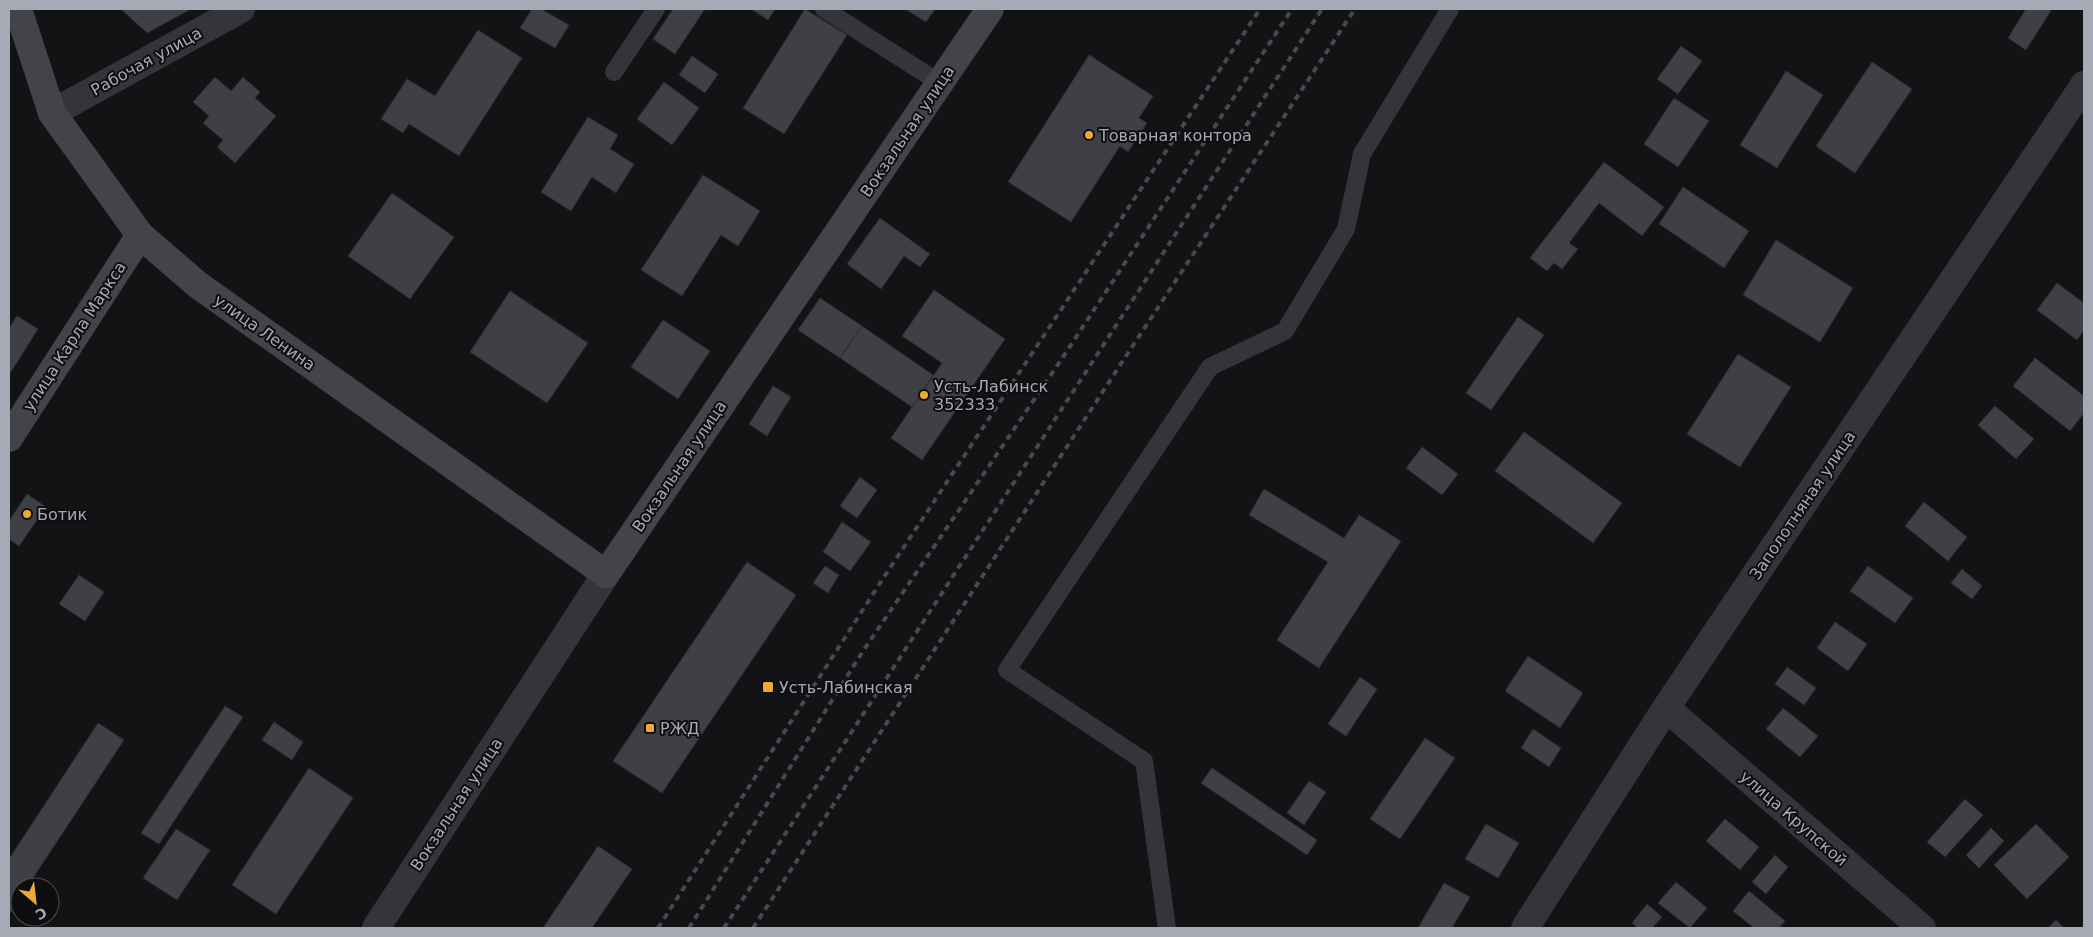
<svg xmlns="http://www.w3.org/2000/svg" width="2093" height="937" font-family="'DejaVu Sans',sans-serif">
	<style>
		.building { fill: #3f4045; stroke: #2d2d31 }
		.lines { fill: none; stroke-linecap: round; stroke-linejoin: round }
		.lane { stroke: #34353a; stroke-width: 18 }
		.street { stroke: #34353a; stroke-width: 28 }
		.secondary { stroke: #42444a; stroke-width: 28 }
		.rail { stroke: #47494f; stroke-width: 4; stroke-dasharray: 6 5; stroke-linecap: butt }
		.poi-dot { fill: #ecaa34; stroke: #0e0e10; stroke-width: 2 }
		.labels { text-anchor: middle; stroke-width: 4; stroke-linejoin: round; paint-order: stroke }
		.street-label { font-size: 16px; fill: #a5aab5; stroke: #0e0e10 }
		.poi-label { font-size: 16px; fill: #a5aab5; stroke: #0e0e10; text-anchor: start }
	</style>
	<rect width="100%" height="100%" fill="#131315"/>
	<path class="building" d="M 121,9 L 191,9 L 147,33 Z
		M 532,9 L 541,9 L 569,25 L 555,48 L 520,28 Z
		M 673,9 L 705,9 L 675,54 L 653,39 Z
		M 751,9 L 775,9 L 768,20 Z
		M 805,9 L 847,35 L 784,134 L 743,108 Z
		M 905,9 L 935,9 L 926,22 Z
		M 2026,9 L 2052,9 L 2026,50 L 2008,38 Z
		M 478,30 L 522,58 L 459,156 L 409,124 L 403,133 L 381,119 L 407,79 L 435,96 Z
		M 1681,46 L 1702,61 L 1678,94 L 1657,79 Z
		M 1089,55 L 1153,96 L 1139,118 L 1147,123 L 1128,152 L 1120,146 L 1071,222 L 1008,182 Z
		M 692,56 L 718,74 L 705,93 L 679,75 Z
		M 1872,62 L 1912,89 L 1855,173 L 1816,146 Z
		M 1786,71 L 1823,95 L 1777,168 L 1740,145 Z
		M 215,77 L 231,91 L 243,77 L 260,92 L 255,98 L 276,116 L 235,163 L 217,147 L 223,140 L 203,123 L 209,116 L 193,102 Z
		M 664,82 L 699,108 L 672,145 L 637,119 Z
		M 1674,98 L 1709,121 L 1678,167 L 1644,144 Z
		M 588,117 L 618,135 L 610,149 L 634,164 L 616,193 L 592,177 L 571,211 L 541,192 Z
		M 1604,162 L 1664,207 L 1642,236 L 1599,203 L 1569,243 L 1578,249 L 1562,269 L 1554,263 L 1547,271 L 1530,258 Z
		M 703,175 L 760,211 L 738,246 L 721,235 L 682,296 L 641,270 Z
		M 1683,187 L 1749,231 L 1724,268 L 1659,224 Z
		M 392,193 L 454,237 L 410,299 L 348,256 Z
		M 880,218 L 930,254 L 920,267 L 904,256 L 881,289 L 847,264 Z
		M 1776,240 L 1853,288 L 1820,342 L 1743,295 Z
		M 2057,283 L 2084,303 L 2084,330 L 2077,340 L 2037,310 Z
		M 934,290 L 1005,339 L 922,460 L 891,438 L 942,363 L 902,336 Z
		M 510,291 L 588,343 L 547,403 L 470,352 Z
		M 820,298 L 862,326 L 840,358 L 798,330 Z
		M 17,316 L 38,329 L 9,375 L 9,328 Z
		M 1518,317 L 1544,335 L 1491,410 L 1466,393 Z
		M 663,320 L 710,351 L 678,399 L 631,367 Z
		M 862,326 L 933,375 L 912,407 L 840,358 Z
		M 1738,354 L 1791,387 L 1740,467 L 1687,434 Z
		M 2035,358 L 2084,396 L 2084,413 L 2070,431 L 2013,386 Z
		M 773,386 L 791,397 L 767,436 L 749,424 Z
		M 1995,406 L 2034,439 L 2016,459 L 1978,425 Z
		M 1524,432 L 1622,503 L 1593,543 L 1495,471 Z
		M 1422,447 L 1458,474 L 1442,495 L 1406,468 Z
		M 860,477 L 877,490 L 857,518 L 840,506 Z
		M 1264,489 L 1344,538 L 1359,515 L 1401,541 L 1319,668 L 1277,640 L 1328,562 L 1249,515 Z
		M 27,494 L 46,507 L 19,546 L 9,539 L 9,521 Z
		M 1924,502 L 1967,537 L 1948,561 L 1905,526 Z
		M 842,522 L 871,542 L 850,571 L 823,552 Z
		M 747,562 L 796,595 L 662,793 L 613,761 Z
		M 825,566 L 839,575 L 828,593 L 813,583 Z
		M 1868,566 L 1913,598 L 1895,623 L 1850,591 Z
		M 1962,569 L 1982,586 L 1972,599 L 1951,583 Z
		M 79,575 L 104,592 L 85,621 L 59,604 Z
		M 1835,622 L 1867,644 L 1848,671 L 1817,648 Z
		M 1528,656 L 1583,693 L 1560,728 L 1505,691 Z
		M 1787,667 L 1816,688 L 1804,705 L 1775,684 Z
		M 1360,677 L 1377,689 L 1346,736 L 1328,724 Z
		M 225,706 L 243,717 L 159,844 L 141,833 Z
		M 1783,708 L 1818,736 L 1800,757 L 1766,729 Z
		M 274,722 L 303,742 L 292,760 L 262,740 Z
		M 98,723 L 124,740 L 27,887 L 20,887 L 20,898 L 9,915 L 9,859 Z
		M 1533,729 L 1561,748 L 1549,767 L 1521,748 Z
		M 1425,738 L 1455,758 L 1400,839 L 1370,819 Z
		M 309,768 L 353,798 L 276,914 L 232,885 Z
		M 1212,768 L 1317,840 L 1307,855 L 1201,783 Z
		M 1309,781 L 1326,792 L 1304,825 L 1287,813 Z
		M 1965,799 L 1983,815 L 1945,857 L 1927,842 Z
		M 1725,819 L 1759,847 L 1740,870 L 1706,841 Z
		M 1486,824 L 1519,843 L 1498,878 L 1465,859 Z
		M 2036,824 L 2069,857 L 2027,899 L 1994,865 Z
		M 1991,828 L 2004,841 L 1979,868 L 1966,855 Z
		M 176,829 L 210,850 L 177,900 L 143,878 Z
		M 598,846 L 632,869 L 592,928 L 543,928 Z
		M 1775,855 L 1788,867 L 1766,894 L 1752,882 Z
		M 1676,882 L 1707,908 L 1690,928 L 1658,903 Z
		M 1444,883 L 1470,897 L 1452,928 L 1418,928 Z
		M 1749,891 L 1785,921 L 1779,928 L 1754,928 L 1733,911 Z
		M 1647,904 L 1662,917 L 1652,928 L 1638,928 L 1632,923 Z
		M 2056,920 L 2064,928 L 2048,928 Z"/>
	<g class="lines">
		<path class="lane" d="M 824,9 L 940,83
			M 614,72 L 656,9
			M 1167,928 L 1144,761 L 1007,670 L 1210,367 L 1285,331 L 1346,229 L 1362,154 L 1450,9"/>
		<path class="street" d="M 52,113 L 241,9
			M 1666,708 L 1922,928
			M 376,928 L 606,574
			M 1525,928 L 1666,708 L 2084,85"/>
		<path class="secondary" d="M 18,9 L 52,113 L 140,235 L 198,285 L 606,574 L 990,9
			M 9,438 L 140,235"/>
		<path class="rail" d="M 658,928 L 882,580 L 1260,9
			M 689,928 L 863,651 L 1057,366 L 1292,9
			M 724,928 L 1322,9
			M 753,928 L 1128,353 L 1355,9"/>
	</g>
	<g class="poi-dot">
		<circle cx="1089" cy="135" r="5"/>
		<circle cx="924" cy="395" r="5"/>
		<circle cx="27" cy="514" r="5"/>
		<rect x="762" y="681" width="12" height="12" rx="2.5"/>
		<rect x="645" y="723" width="10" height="10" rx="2.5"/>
	</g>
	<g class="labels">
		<g class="street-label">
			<text transform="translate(146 61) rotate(-29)" y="6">Рабочая улица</text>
			<text transform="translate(907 131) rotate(-56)" y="6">Вокзальная улица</text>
			<text transform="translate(265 332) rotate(35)" y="6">улица Ленина</text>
			<text transform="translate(74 336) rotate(-57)" y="6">улица Карла Маркса</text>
			<text transform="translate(679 466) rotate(-56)" y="6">Вокзальная улица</text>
			<text transform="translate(1802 505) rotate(-56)" y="6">Заполотняная улица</text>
			<text transform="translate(456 804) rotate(-57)" y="6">Вокзальная улица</text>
			<text transform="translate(1794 818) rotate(41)" y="6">улица Крупской</text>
		</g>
		<g class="poi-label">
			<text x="1099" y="141">Товарная контора</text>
			<text x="934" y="392">Усть-Лабинск<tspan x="934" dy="18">352333</tspan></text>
			<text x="37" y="520">Ботик</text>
			<text x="779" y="693">Усть-Лабинская</text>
			<text x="660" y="734">РЖД</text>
		</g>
	</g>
	<rect width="2093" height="937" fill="none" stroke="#a5aab5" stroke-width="20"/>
	<g transform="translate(35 902) rotate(152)"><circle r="24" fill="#0e0e10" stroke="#4a4c52"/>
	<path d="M0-4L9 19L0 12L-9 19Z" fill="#ecaa34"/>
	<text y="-8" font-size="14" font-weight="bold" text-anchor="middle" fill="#a5aab5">С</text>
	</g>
</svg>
